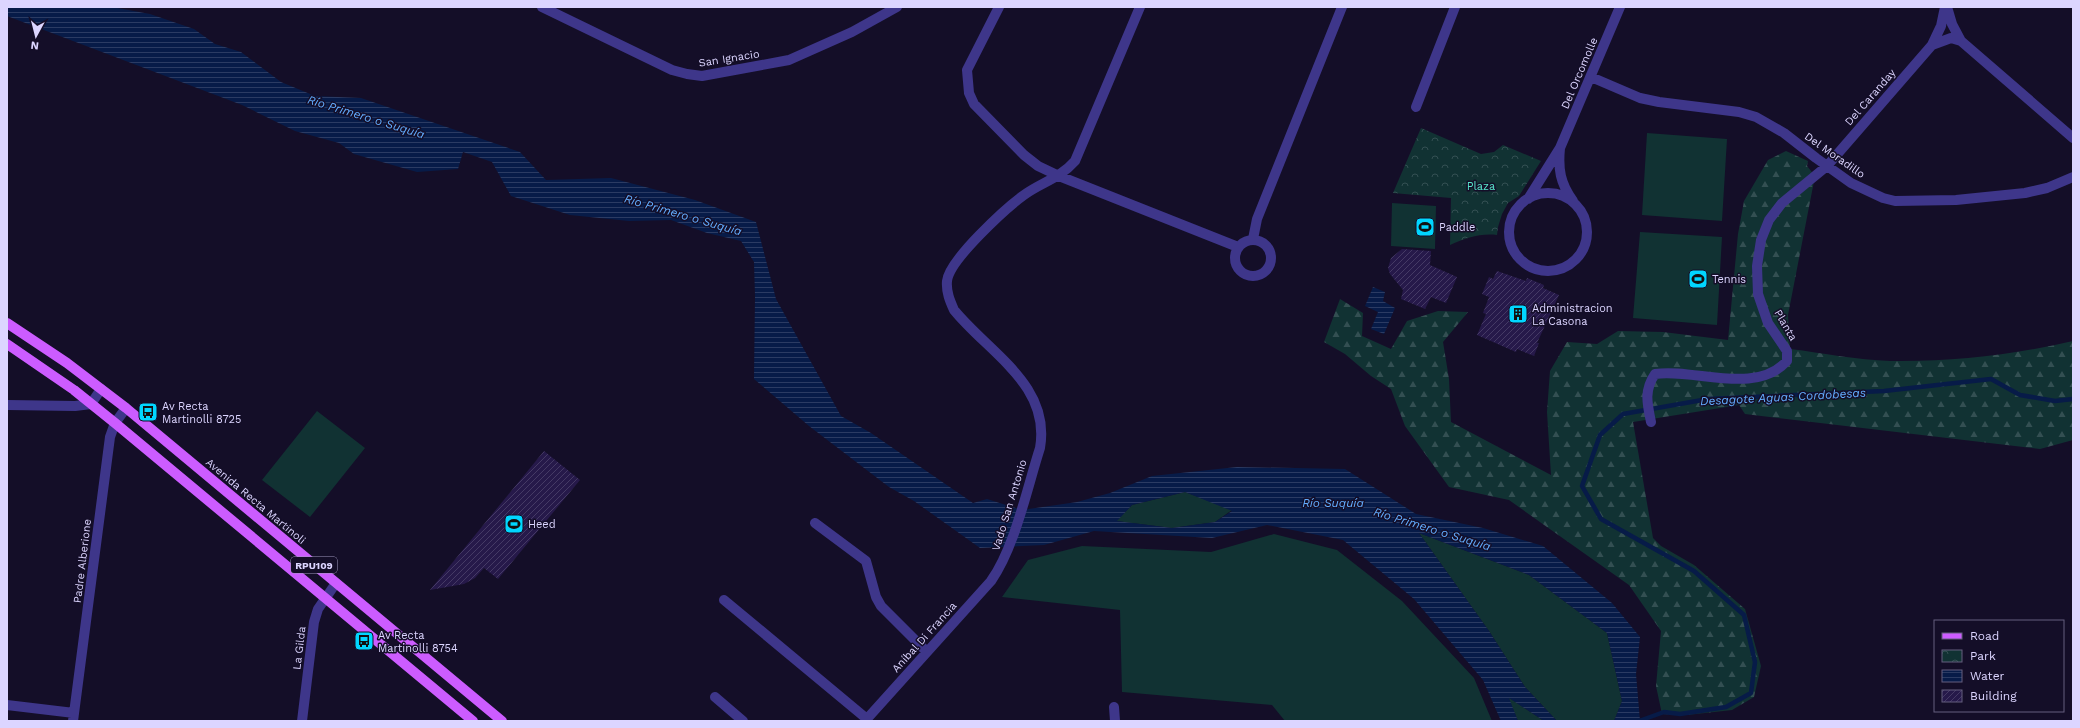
<svg xmlns="http://www.w3.org/2000/svg" width="2080" height="728" font-family="'Work Sans',sans-serif">
	<style>
		.grass { fill: #113233 }
		.forest { fill: url(#forest-firs) }
		.park { fill: url(#park-crowns) }
		.water { fill: url(#water-rules); fill-rule: evenodd }
		.lines { fill: none; stroke-linecap: round; stroke-linejoin: round }
		.stream { stroke: #071b48; stroke-width: 4.5 }
		.building { fill: url(#building-hatch) }
		.minor { stroke: #3e368a; stroke-width: 10 }
		.major { stroke: #cc5cff; stroke-width: 10 }
		.labels { text-anchor: middle; stroke-width: 3; stroke-linejoin: round; paint-order: stroke }
		.shield { fill: #140e28; stroke: #a099be; stroke-width: 1 }
		.shield-label { font-size: 10px; font-weight: bold; fill: #dcd5ff }
		.street-label { font-size: 11px; fill: #dcd5ff; stroke: #140e28 }
		.park-label { font-size: 11px; fill: #58e8cd; stroke: #140e28 }
		.poi-label { font-size: 11px; fill: #dcd5ff; stroke: #140e28; text-anchor: start }
		.water-label { font-size: 12px; font-style: italic; fill: #63adff; stroke: #140e28 }
	</style>
	<defs>
		<pattern id="forest-firs" width="22" height="20" patternUnits="userSpaceOnUse"><rect width="22" height="20" fill="#113233"/><path d="M5 1l3.5 6h-7zM16 11l3.5 6h-7z" fill="#334f52"/></pattern>
		<pattern id="park-crowns" width="20" height="18" patternUnits="userSpaceOnUse"><rect width="20" height="18" fill="#113233"/><path d="M2 6a3 3 0 1 1 6 0M12 15a3 3 0 1 1 6 0" fill="none" stroke="#334f52"/></pattern>
		<pattern id="water-rules" width="6" height="5" patternUnits="userSpaceOnUse"><rect width="6" height="5" fill="#071b48"/><path d="M0 2.5h6" fill="none" stroke="#2b3b63"/></pattern>
		<pattern id="building-hatch" width="6" height="6" patternUnits="userSpaceOnUse"><rect width="6" height="6" fill="#26194a"/><path d="M-1 1l2-2M0 6l6-6M5 7l2-2" fill="none" stroke="#453a65"/></pattern>
	</defs>
	<rect width="100%" height="100%" fill="#140e28"/>
	<path class="grass" d="M 1647,133 L 1727,139 L 1722,221 L 1642,215 Z
		M 1392,203 L 1436,206 L 1435,249 L 1391,246 Z
		M 1640,232 L 1722,237 L 1717,325 L 1633,318 Z
		M 317,411 L 365,448 L 310,517 L 262,480 Z
		M 1185,492 L 1232,510 L 1215,522 L 1172,528 L 1116,521 L 1132,505 Z
		M 1419,533 L 1529,575 L 1607,633 L 1622,701 L 1614,721 L 1557,721 L 1525,687 L 1489,631 Z
		M 1274,534 L 1337,550 L 1402,601 L 1474,678 L 1492,721 L 1285,721 L 1272,705 L 1122,692 L 1120,610 L 1002,597 L 1028,560 L 1082,546 L 1211,552 Z
		M 1508,697 L 1544,721 L 1518,721 Z"/>
	<path class="forest" d="M 1786,151 L 1808,161 L 1807,166 L 1815,176 L 1788,315 L 1790,349 C 1823,353 1857,360 1890,361 C 1952,362 2013,355 2073,341 L 2073,440 L 2040,449 L 1745,414 L 1739,405 L 1633,422 L 1653,538 L 1661,546 L 1694,565 L 1745,609 L 1761,666 L 1754,697 L 1732,710 L 1687,715 L 1662,714 L 1656,686 L 1661,631 L 1629,585 L 1509,500 L 1449,487 L 1405,426 L 1391,389 L 1371,376 L 1345,354 L 1324,342 L 1340,299 L 1363,313 L 1362,336 L 1391,349 L 1407,321 L 1438,311 L 1468,312 L 1443,342 L 1449,379 L 1451,422 L 1551,475 L 1547,412 L 1550,371 L 1567,342 L 1597,344 L 1618,331 L 1663,332 L 1728,340 L 1738,234 L 1744,201 L 1768,160 Z"/>
	<path class="park" d="M 1421,128 L 1481,154 L 1494,152 L 1503,145 L 1541,161 L 1519,196 L 1508,203 L 1502,214 L 1498,227 L 1497,235 C 1480,233 1466,238 1450,245 L 1451,198 L 1393,193 Z"/>
	<path class="water" d="M 7,7 L 112,7 L 150,14 L 194,29 L 215,44 L 241,52 L 281,82 L 315,96 L 361,98 L 520,152 L 546,180 L 611,178 L 695,200 L 756,222 L 776,299 L 841,416 L 871,433 L 973,503 L 987,499 L 1022,510 L 1077,502 L 1110,493 L 1152,476 L 1237,467 L 1345,469 L 1416,514 L 1483,528 L 1543,546 L 1612,603 L 1640,637 L 1636,674 L 1640,721 L 1614,721 L 1622,701 L 1607,633 L 1529,575 L 1419,533 L 1489,631 L 1525,687 L 1557,721 L 1544,721 L 1509,698 L 1518,721 L 1501,721 L 1483,680 L 1414,599 L 1343,540 L 1267,525 L 1212,538 L 1094,531 L 1044,545 L 980,548 L 914,501 L 889,487 L 809,426 L 754,379 L 755,296 L 754,262 L 741,241 L 707,233 L 671,220 L 629,221 L 570,215 L 511,196 L 492,162 L 463,152 L 458,169 L 417,172 L 354,154 L 339,143 L 295,131 L 242,105 L 7,16 ZM 1185,492 L 1232,511 L 1215,522 L 1172,528 L 1117,521 L 1132,505 Z
		M 1373,287 L 1385,292 L 1383,301 L 1395,308 L 1384,334 L 1371,329 L 1378,312 L 1365,306 Z"/>
	<g class="lines">
		<path class="stream" d="M 1639,721 L 1664,712 L 1680,714 L 1726,707 L 1751,693 L 1755,662 L 1744,615 L 1694,571 L 1601,519 L 1582,486 L 1600,435 L 1623,414 L 1708,399 L 1884,391 L 1991,379 L 2020,395 L 2055,401 L 2073,399"/>
	</g>
	<path class="building" d="M 1402,249 L 1431,251 L 1430,265 L 1457,277 L 1446,303 L 1431,297 L 1425,309 L 1401,299 L 1403,290 L 1390,274 L 1388,268 L 1391,258 Z
		M 1497,271 L 1526,281 L 1527,278 L 1544,285 L 1543,288 L 1559,295 L 1537,343 L 1539,343 L 1534,356 L 1517,349 L 1516,352 L 1477,335 L 1486,314 L 1483,313 L 1489,297 L 1482,294 L 1489,277 L 1493,279 Z
		M 544,451 L 580,480 L 498,579 L 484,568 L 475,578 L 464,584 L 430,590 Z"/>
	<g class="lines">
		<path class="minor" d="M 542,7 L 672,70 L 687,74 L 702,76 L 789,60 L 852,32 L 897,7
			M 999,7 L 967,70 L 969,93 L 974,104 L 1024,155 L 1038,166 L 1059,176 L 1238,247
			M 1947,7 L 1952,24 L 1961,41 L 2073,138
			M 1932,45 L 1951,38 L 1961,41
			M 1591,77 L 1640,98 L 1659,102 L 1739,112 L 1756,117 L 1784,133 L 1816,158 L 1851,183 L 1883,198 L 1895,201 L 1956,200 L 2025,193 L 2047,188 L 2073,177
			M 1416,107 L 1455,7
			M 1560,148 L 1620,7
			M1509 232a39 39 0 1 1 78 0a39 39 0 1 1-78 0Z
			M 1528,199 L 1560,148 C 1558,169 1560,183 1573,201
			M 1253,239 L 1257,219 L 1342,7
			M1235 258a18 18 0 1 1 36 0a18 18 0 1 1-36 0Z
			M 7,405 L 75,406 L 91,404 L 101,389
			M 1651,422 C 1647,403 1644,390 1655,374 C 1695,368 1755,396 1787,361 L 1787,351 L 1768,323 L 1758,294 L 1757,266 L 1761,240 L 1769,220 L 1782,203 L 1827,166 L 1932,45 L 1941,26 L 1945,7
			M 815,523 L 866,561 L 876,597 L 881,606 L 926,651
			M 724,600 L 867,719
			M 715,697 L 743,721
			M 7,705 L 74,713
			M 1114,707 L 1115,721
			M 73,721 L 110,437 L 115,423 L 126,408
			M 302,721 L 314,622 L 318,609 L 336,583
			M 865,721 L 991,581 C 1015,547 1027,488 1040,448 C 1051,385 989,353 954,310 C 950,301 946,292 947,281 C 949,260 1006,208 1024,195 C 1042,182 1059,179 1075,161 L 1140,7"/>
		<path class="major" d="M 7,323 L 67,363 L 126,408 L 502,721
			M 7,344 L 74,390 L 115,423 L 473,721"/>
	</g>
	<defs>
		<g id="stadium-square" transform="scale(1)"><rect x="-9" y="-9" width="18" height="18" rx="4" fill="#01d6ff" stroke="#140e28"/><path d="M0-5a6.5 5 0 1 0 0 10a6.5 5 0 1 0 0-10ZM-3.5-1.8h7v3.6h-7Z" fill="#111"/></g>
		<g id="building-square" transform="scale(1)"><rect x="-9" y="-9" width="18" height="18" rx="4" fill="#01d6ff" stroke="#140e28"/><path d="M-4-6H4V6H1V3H-1V6H-4ZM-2.5-4.3h1.7v1.8h-1.7ZM.8-4.3h1.7v1.8H.8ZM-2.5-1h1.7V.8h-1.7ZM.8-1h1.7V.8H.8Z" fill="#111"/></g>
		<g id="bus-square" transform="scale(1)"><rect x="-9" y="-9" width="18" height="18" rx="4" fill="#01d6ff" stroke="#140e28"/><path d="M-5-6H5V4H4V6H2V4H-2V6H-4V4H-5ZM-3.5-4V0h7V-4ZM-3.5 1.2v1.5H-2V1.2ZM2 1.2v1.5H3.5V1.2Z" fill="#111"/></g>
	</defs>
	<g fill-rule="evenodd">
		<use href="#stadium-square" x="1425" y="227"/>
		<use href="#stadium-square" x="1698" y="279"/>
		<use href="#building-square" x="1518" y="314"/>
		<use href="#bus-square" x="148" y="412"/>
		<use href="#stadium-square" x="514" y="524"/>
		<use href="#bus-square" x="364" y="641"/>
	</g>
	<g class="labels">
		<rect class="shield" x="291" y="557" width="46" height="16" rx="3"/>
		<g class="shield-label">
			<text x="314" y="569">RPU109</text>
		</g>
		<g class="street-label">
			<text transform="translate(729 58) rotate(-9)" y="4">San Ignacio</text>
			<text transform="translate(1579 73) rotate(-67)" y="4">Del Orcomolle</text>
			<text transform="translate(1870 97) rotate(-49)" y="4">Del Caranday</text>
			<text transform="translate(1835 155) rotate(35)" y="4">Del Moradillo</text>
			<text transform="translate(1786 325) rotate(60)" y="4">Planta</text>
			<text transform="translate(256 501) rotate(40)" y="4">Avenida Recta Martinoli</text>
			<text transform="translate(1009 505) rotate(-73)" y="4">Vado San Antonio</text>
			<text transform="translate(82 561) rotate(-83)" y="4">Padre Alberione</text>
			<text transform="translate(924 637) rotate(-48)" y="4">Aníbal Di Francia</text>
			<text transform="translate(299 648) rotate(-83)" y="4">La Gilda</text>
		</g>
		<g class="park-label">
			<text x="1481" y="190">Plaza</text>
		</g>
		<g class="poi-label">
			<text x="1439" y="231">Paddle</text>
			<text x="1712" y="283">Tennis</text>
			<text x="1532" y="312">Administracion<tspan x="1532" dy="13">La Casona</tspan></text>
			<text x="162" y="410">Av Recta<tspan x="162" dy="13">Martinolli 8725</tspan></text>
			<text x="528" y="528">Heed</text>
			<text x="378" y="639">Av Recta<tspan x="378" dy="13">Martinolli 8754</tspan></text>
		</g>
		<g class="water-label">
			<text transform="translate(366 117) rotate(17)" y="4">Río Primero o Suquía</text>
			<text transform="translate(683 215) rotate(16)" y="4">Río Primero o Suquía</text>
			<text transform="translate(1783 397) rotate(-3)" y="4">Desagote Aguas Cordobesas</text>
			<text x="1333" y="507">Río Suquía</text>
			<text transform="translate(1432 529) rotate(17)" y="4">Río Primero o Suquía</text>
		</g>
	</g>
	<rect width="2080" height="728" fill="none" stroke="#dcd5ff" stroke-width="16"/>
	<rect x="1934" y="620" width="130" height="92" fill="#140e28" stroke="#645e7e"/>
	<rect x="1942" y="633" width="20" height="6" fill="#cc5cff" stroke="#645e7e"/>
	<text x="1970" y="640" font-size="12" fill="#dcd5ff">Road</text>
	<rect x="1942" y="650" width="20" height="12" fill="url(#park-crowns)" stroke="#645e7e"/>
	<text x="1970" y="660" font-size="12" fill="#dcd5ff">Park</text>
	<rect x="1942" y="670" width="20" height="12" fill="url(#water-rules)" stroke="#645e7e"/>
	<text x="1970" y="680" font-size="12" fill="#dcd5ff">Water</text>
	<rect x="1942" y="690" width="20" height="12" fill="url(#building-hatch)" stroke="#645e7e"/>
	<text x="1970" y="700" font-size="12" fill="#dcd5ff">Building</text>
	<g transform="translate(36 36) rotate(187)" stroke="#140e28" stroke-width="3" paint-order="stroke">
	<path d="M0-3L7 15L0 10L-7 15Z" fill="#dcd5ff"/>
	<text y="-6" font-size="11" font-weight="bold" text-anchor="middle" fill="#dcd5ff">N</text>
	</g>
</svg>
